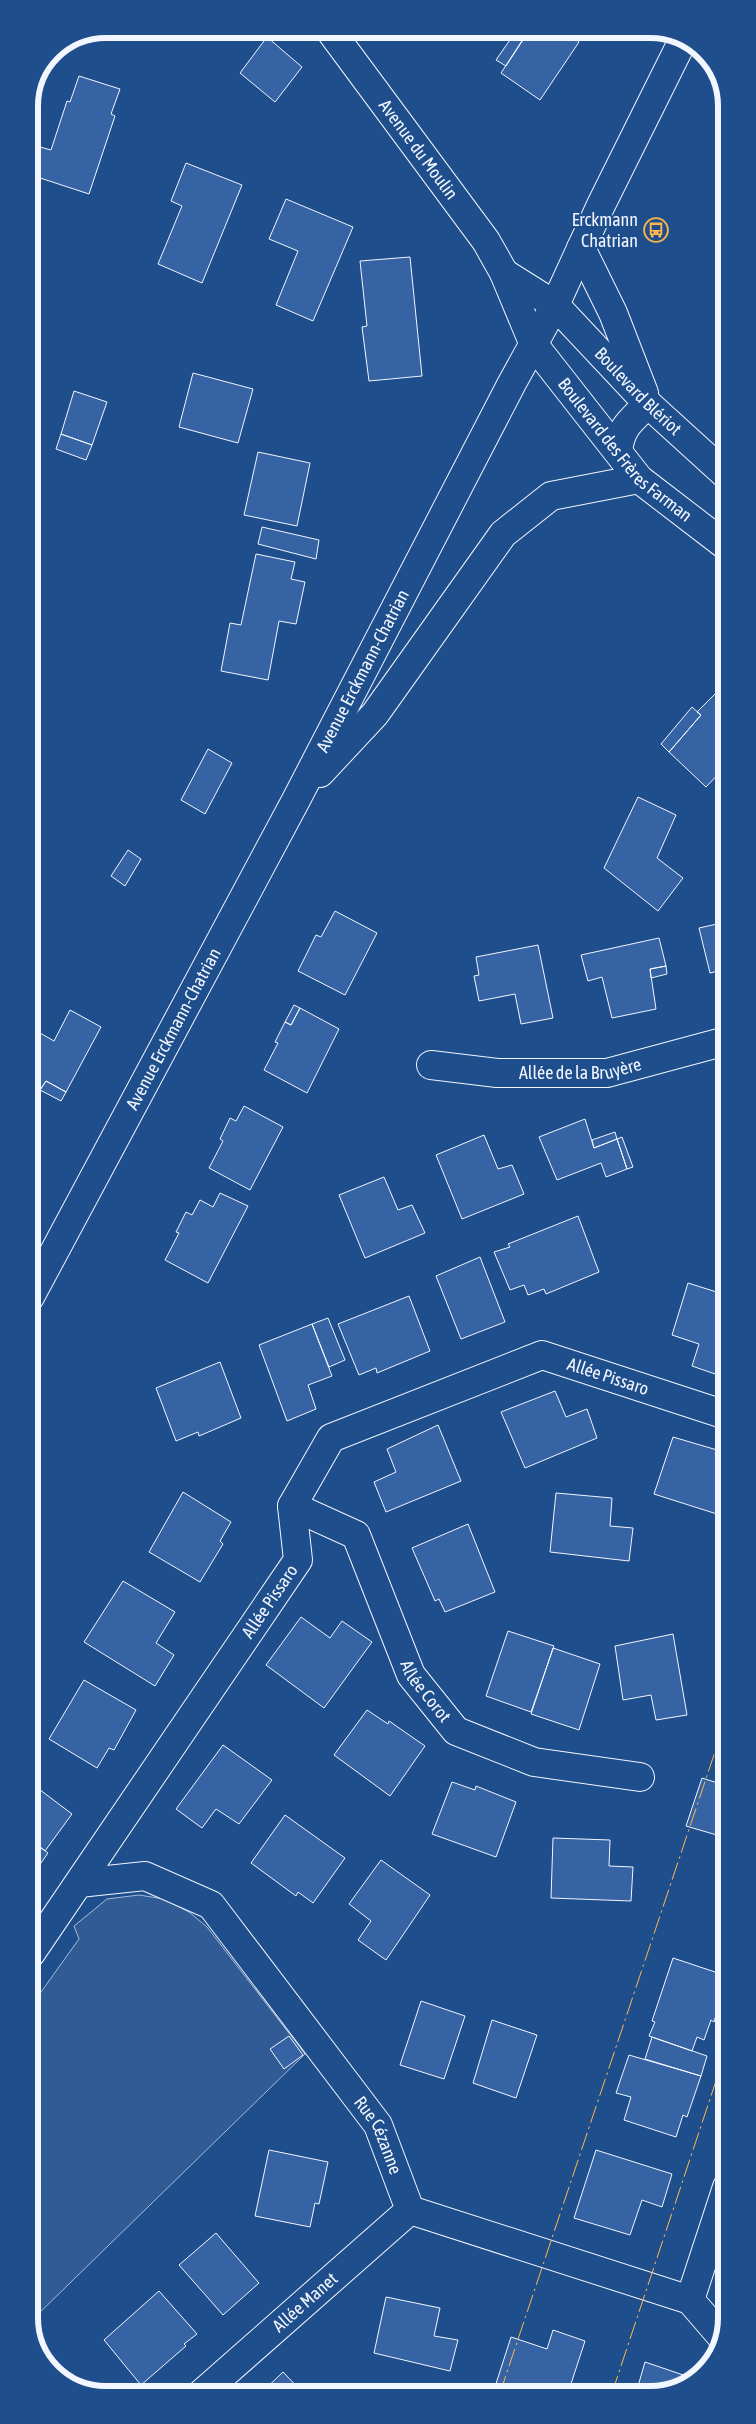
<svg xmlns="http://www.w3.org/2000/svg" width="756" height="2424" font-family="'Asap Condensed',sans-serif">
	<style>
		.built { fill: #305b95; stroke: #a8bbd7 }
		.building { fill: #3563a3; stroke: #f2f6ff }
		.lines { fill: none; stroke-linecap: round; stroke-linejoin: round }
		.minor-casing { stroke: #f2f6ff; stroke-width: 30 }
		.minor { stroke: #1f4e8c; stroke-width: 28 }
		.power { stroke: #ffb74d; stroke-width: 1; stroke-dasharray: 18 4 2.5 4; stroke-linecap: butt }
		.labels { text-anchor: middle; stroke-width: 4; stroke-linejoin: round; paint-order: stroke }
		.street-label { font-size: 18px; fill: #f2f6ff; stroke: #1f4e8c }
		.poi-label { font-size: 18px; fill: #f2f6ff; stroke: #1f4e8c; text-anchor: end }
		.rim { fill: none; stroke: #f2f6ff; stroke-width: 6 }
	</style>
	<rect width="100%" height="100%" fill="#1f4e8c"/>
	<path class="built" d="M 139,1895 L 164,1899 L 189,1912 L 207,1927 L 305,2054 L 31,2321 L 31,2006 L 79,1939 L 74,1926 L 107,1899 Z"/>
	<path class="building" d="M 145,29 L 182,29 L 175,38 L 162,29 L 157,37 Z
		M 514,29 L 561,29 L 579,42 L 540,100 L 501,73 L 525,36 Z
		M 514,34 L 523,40 L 506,66 L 496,60 Z
		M 267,37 L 302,67 L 275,102 L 240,73 Z
		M 79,76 L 120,89 L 111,114 L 115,116 L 89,194 L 31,175 L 40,147 L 51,150 L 67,101 L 70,102 Z
		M 186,163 L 242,185 L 202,283 L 158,264 L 182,206 L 171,201 Z
		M 286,199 L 353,227 L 313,321 L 276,305 L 298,251 L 269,239 Z
		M 410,257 L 422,376 L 369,381 L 362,327 L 367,326 L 360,261 Z
		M 193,373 L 253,389 L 238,443 L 179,427 Z
		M 74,391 L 107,402 L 92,445 L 61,434 Z
		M 61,434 L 92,445 L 86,460 L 56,449 Z
		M 258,452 L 310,463 L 297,526 L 244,515 Z
		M 262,527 L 319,540 L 316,559 L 258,544 Z
		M 256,554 L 295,562 L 291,579 L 305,582 L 296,624 L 279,621 L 268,680 L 221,671 L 230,623 L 241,625 Z
		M 724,685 L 725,767 L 706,787 L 669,752 L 701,715 L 697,712 Z
		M 692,707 L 701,715 L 669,752 L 661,744 Z
		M 208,749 L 232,763 L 205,814 L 181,800 Z
		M 638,797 L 676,815 L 657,858 L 683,878 L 658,911 L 604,868 Z
		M 128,850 L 141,859 L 125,886 L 111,876 Z
		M 335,911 L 377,933 L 345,995 L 298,971 L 316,935 L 321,937 Z
		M 726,922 L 726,969 L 710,973 L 699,928 Z
		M 659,938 L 666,966 L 650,969 L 656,1009 L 612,1018 L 602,977 L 588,981 L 581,955 Z
		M 538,945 L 553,1018 L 521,1024 L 515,994 L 479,1001 L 474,976 L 479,975 L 476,957 Z
		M 666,966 L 667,974 L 651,978 L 650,969 Z
		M 294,1005 L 300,1008 L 291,1025 L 285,1022 Z
		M 300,1008 L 339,1029 L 307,1093 L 264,1070 L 278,1043 L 275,1042 L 285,1022 L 291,1025 Z
		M 70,1010 L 101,1027 L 66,1092 L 46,1081 L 40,1090 L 30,1085 L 30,1034 L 37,1038 L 40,1033 L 54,1041 Z
		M 46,1081 L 66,1092 L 61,1101 L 40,1090 Z
		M 244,1106 L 283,1127 L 250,1190 L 209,1168 L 223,1141 L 220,1139 L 230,1118 L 236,1121 Z
		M 585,1119 L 594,1148 L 617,1139 L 627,1169 L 606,1177 L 601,1163 L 557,1180 L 539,1137 Z
		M 615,1132 L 617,1139 L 594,1148 L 592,1140 Z
		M 484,1135 L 498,1169 L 512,1165 L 524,1194 L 462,1219 L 436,1155 Z
		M 622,1137 L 633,1167 L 627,1169 L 617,1139 Z
		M 384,1177 L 398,1210 L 412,1205 L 425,1233 L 365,1258 L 339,1195 Z
		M 220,1193 L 248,1206 L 208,1283 L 165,1260 L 179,1233 L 176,1232 L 186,1212 L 192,1215 L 200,1200 L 213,1207 Z
		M 578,1216 L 599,1272 L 546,1294 L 544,1289 L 528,1295 L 524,1285 L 510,1290 L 494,1252 L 510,1247 L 508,1244 Z
		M 480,1257 L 505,1322 L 461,1339 L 436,1276 Z
		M 688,1283 L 726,1295 L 726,1358 L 721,1376 L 692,1366 L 699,1344 L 672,1335 Z
		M 409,1296 L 430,1351 L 377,1373 L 376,1368 L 359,1375 L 338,1324 Z
		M 328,1318 L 345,1360 L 329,1367 L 312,1324 Z
		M 312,1324 L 332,1376 L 308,1385 L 316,1409 L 287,1421 L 259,1345 Z
		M 220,1362 L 241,1418 L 199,1436 L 198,1432 L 176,1441 L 156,1388 Z
		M 555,1391 L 566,1417 L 587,1409 L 597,1438 L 525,1468 L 501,1412 Z
		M 438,1425 L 461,1481 L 386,1512 L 374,1482 L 396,1472 L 387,1449 Z
		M 673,1437 L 717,1450 L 715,1454 L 726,1458 L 726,1495 L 720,1515 L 654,1494 Z
		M 183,1492 L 231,1522 L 220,1541 L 223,1544 L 200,1582 L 149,1552 Z
		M 556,1493 L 612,1498 L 610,1526 L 633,1528 L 629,1561 L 550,1552 Z
		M 468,1524 L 495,1592 L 445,1612 L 439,1599 L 435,1601 L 412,1548 Z
		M 123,1581 L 175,1612 L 156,1643 L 174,1655 L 155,1686 L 84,1642 Z
		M 301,1617 L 330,1638 L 342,1621 L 372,1642 L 324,1708 L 266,1665 Z
		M 508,1631 L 554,1646 L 531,1712 L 486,1696 Z
		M 673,1634 L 687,1715 L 656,1720 L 651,1695 L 623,1700 L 615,1646 Z
		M 553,1648 L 600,1664 L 579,1730 L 531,1714 Z
		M 84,1680 L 136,1710 L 114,1750 L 109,1748 L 97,1768 L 49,1739 Z
		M 367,1710 L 388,1724 L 389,1721 L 425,1746 L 390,1796 L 334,1755 Z
		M 223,1745 L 272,1780 L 239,1824 L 216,1809 L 202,1828 L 176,1809 Z
		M 702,1778 L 727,1786 L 727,1838 L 686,1826 Z
		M 452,1782 L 475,1790 L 476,1786 L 516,1802 L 496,1857 L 432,1834 Z
		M 31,1783 L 72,1814 L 45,1851 L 31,1840 Z
		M 285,1815 L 345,1858 L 313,1903 L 298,1892 L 296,1896 L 251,1863 Z
		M 553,1838 L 610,1840 L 609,1866 L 633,1867 L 631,1901 L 551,1898 Z
		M 31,1840 L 48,1853 L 31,1877 Z
		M 381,1860 L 430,1895 L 386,1960 L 358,1940 L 371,1921 L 349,1904 Z
		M 673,1958 L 727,1976 L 714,2022 L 711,2020 L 704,2040 L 697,2037 L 692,2051 L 649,2036 L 655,2022 L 652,2021 Z
		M 421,2001 L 465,2016 L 444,2079 L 400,2065 Z
		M 492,2020 L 537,2035 L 516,2098 L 473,2083 Z
		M 289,2036 L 303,2055 L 284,2069 L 270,2049 Z
		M 652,2037 L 707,2056 L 701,2076 L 645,2059 Z
		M 629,2055 L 701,2076 L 687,2117 L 683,2115 L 676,2137 L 624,2120 L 631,2097 L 616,2093 Z
		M 269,2150 L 328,2162 L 319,2204 L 315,2203 L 310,2227 L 255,2216 Z
		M 596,2150 L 672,2174 L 662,2207 L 642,2200 L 630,2235 L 574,2218 Z
		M 216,2233 L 259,2283 L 223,2315 L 179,2265 Z
		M 159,2291 L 197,2334 L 184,2344 L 186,2346 L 141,2385 L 104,2340 Z
		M 386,2297 L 440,2308 L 434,2336 L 458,2340 L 450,2371 L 374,2353 Z
		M 553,2330 L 585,2341 L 568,2393 L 493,2393 L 511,2337 L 547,2349 Z
		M 645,2362 L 692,2378 L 670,2393 L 636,2393 Z
		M 283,2372 L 304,2394 L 260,2394 Z"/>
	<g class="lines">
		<g class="minor-casing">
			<g id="minor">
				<path id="s1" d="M 329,29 L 486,241 L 504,273 L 534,345 L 639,479 L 725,545"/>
				<path d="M 581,248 L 613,313 L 644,393"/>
				<path id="s2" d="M 504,273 L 555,305 L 648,404 L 725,474"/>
				<path d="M 618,451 C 621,426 631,421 648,404"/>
				<path d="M 320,773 L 375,714 L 503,534 L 551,496 L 639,479"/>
				<path id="s3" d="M 431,1065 L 497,1073 L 607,1073 L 726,1041"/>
				<path id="s4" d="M 30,1297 L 296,800 L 512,383 L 555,305 L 601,205 L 683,40"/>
				<path id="s5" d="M 292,1506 L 356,1535 L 411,1675 L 456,1731 L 534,1762 L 640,1777"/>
				<path id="s6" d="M 79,1883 L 145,1876 L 211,1905 L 378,2125 L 410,2210 L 690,2300 L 721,2336"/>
				<path id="s7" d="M 31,1953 L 298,1560 L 292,1506 L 331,1438 L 542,1355 L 726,1415"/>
				<path d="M 690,2300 L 727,2187"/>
				<path id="s8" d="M 200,2395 L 410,2210"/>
			</g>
		</g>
		<use href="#minor" class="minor"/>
		<path class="power" d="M 500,2393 L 727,1716
			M 612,2393 L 727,2048"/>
	</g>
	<defs>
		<g id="bus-ring" transform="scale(1.25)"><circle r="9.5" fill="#1f4e8c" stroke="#ffb74d" stroke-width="1.5"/><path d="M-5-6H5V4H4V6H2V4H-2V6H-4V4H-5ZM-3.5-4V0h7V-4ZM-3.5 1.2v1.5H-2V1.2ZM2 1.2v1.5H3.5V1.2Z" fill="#ffb74d"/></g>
	</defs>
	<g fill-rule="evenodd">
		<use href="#bus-ring" x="656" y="230"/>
	</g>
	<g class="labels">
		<g class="street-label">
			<text dy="6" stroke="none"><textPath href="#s1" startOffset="150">Avenue du Moulin</textPath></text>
			<text dy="6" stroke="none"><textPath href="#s2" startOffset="180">Boulevard Blériot</textPath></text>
			<text dy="6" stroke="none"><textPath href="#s1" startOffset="518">Boulevard des Frères Farman</textPath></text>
			<text dy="6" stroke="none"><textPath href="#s4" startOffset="709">Avenue Erckmann-Chatrian</textPath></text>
			<text dy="6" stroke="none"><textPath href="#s4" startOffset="304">Avenue Erckmann-Chatrian</textPath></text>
			<text dy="6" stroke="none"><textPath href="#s3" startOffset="150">Allée de la Bruyère</textPath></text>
			<text dy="6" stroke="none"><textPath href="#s7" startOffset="904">Allée Pissaro</textPath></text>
			<text dy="6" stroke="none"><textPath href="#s7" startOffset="425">Allée Pissaro</textPath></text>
			<text dy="6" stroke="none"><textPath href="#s5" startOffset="242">Allée Corot</textPath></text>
			<text dy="6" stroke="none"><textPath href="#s6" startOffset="424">Rue Cézanne</textPath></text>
			<text dy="6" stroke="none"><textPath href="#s8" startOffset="140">Allée Manet</textPath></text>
		</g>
		<g class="poi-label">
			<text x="638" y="226">Erckmann<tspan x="638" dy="21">Chatrian</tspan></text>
		</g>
	</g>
	<path d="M0 0H756V2424H0ZM106 38H650A68 68 0 0 1 718 106V2318A68 68 0 0 1 650 2386H106A68 68 0 0 1 38 2318V106A68 68 0 0 1 106 38Z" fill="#1f4e8c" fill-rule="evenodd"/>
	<path class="rim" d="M106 38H650A68 68 0 0 1 718 106V2318A68 68 0 0 1 650 2386H106A68 68 0 0 1 38 2318V106A68 68 0 0 1 106 38Z"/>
</svg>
